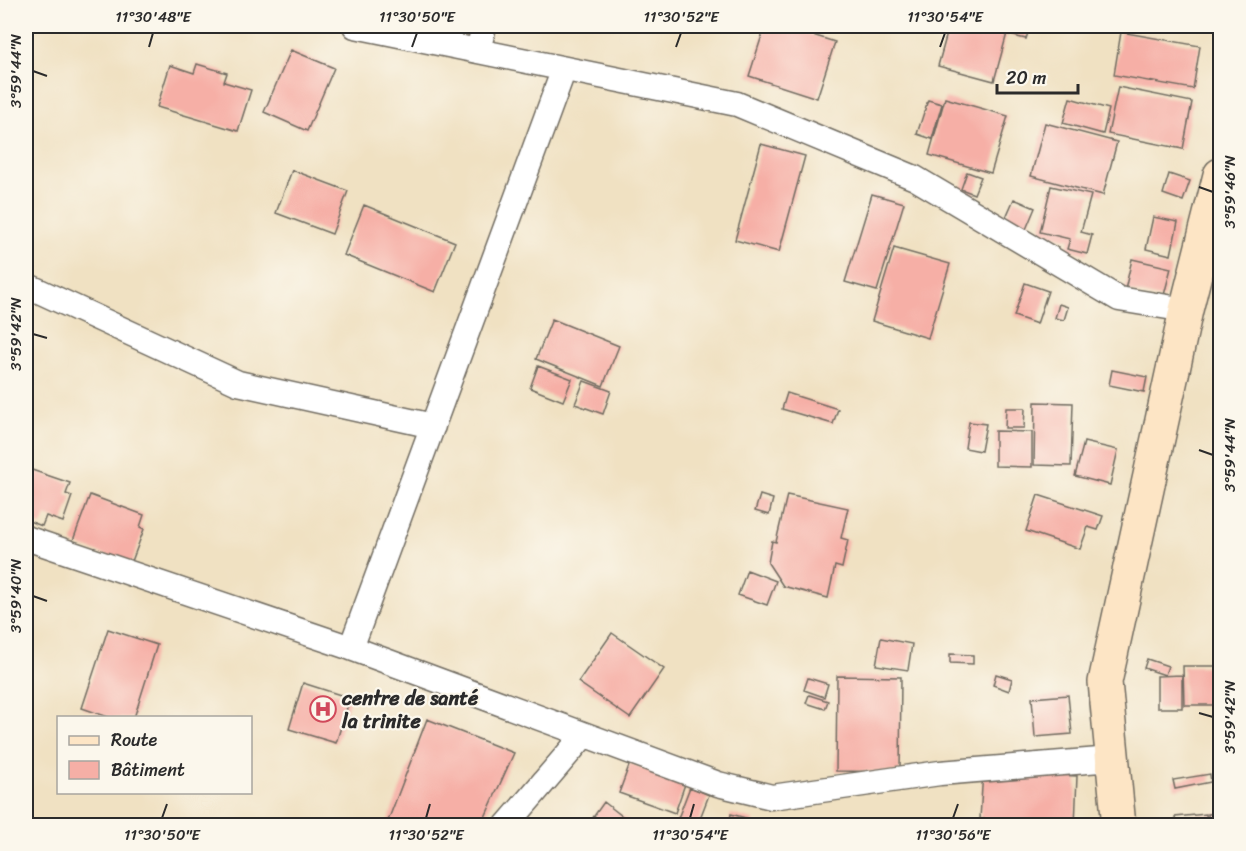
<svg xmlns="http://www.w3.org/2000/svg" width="1246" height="851" font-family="Sriracha,sans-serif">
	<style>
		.building { fill: #f6afa6 }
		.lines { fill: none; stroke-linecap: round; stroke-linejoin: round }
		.minor-casing { stroke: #706b60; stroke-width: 27 }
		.secondary-casing { stroke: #706b60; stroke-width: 36 }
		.minor { stroke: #fff; stroke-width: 24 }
		.secondary { stroke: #fde5c5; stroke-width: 33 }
		.ticks { fill: none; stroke: #2b2b2b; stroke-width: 2 }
		.labels { text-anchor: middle; stroke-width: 4.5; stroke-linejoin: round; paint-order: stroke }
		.poi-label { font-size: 20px; font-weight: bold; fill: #2b2b2b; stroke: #fbf7ec; text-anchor: start }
		.neatline { fill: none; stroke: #2b2b2b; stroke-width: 2 }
		.ticks-label { font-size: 15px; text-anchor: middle; fill: #2b2b2b }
	</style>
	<rect width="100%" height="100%" fill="#fbf7ec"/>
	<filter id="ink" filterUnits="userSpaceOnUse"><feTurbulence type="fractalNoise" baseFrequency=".0167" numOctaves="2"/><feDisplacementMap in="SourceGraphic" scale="12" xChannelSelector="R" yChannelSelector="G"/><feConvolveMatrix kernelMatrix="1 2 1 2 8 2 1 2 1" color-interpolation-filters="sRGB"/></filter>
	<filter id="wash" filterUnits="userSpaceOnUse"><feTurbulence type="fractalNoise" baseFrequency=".008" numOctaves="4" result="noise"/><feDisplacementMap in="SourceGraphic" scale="24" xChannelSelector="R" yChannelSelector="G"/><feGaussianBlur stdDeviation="1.35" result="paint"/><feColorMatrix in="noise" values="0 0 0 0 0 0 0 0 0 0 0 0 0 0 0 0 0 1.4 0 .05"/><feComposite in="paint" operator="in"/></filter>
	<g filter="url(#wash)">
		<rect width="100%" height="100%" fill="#f0e1c2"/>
		<g id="blocks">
			<path class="building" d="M 765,26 L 784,26 L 835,42 L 817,98 L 749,76 Z
				M 949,26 L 1009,26 L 994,81 L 938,66 Z
				M 1011,26 L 1030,26 L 1026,39 L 1009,35 Z
				M 1121,32 L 1200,46 L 1193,89 L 1114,75 Z
				M 291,50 L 334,68 L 307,131 L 264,112 Z
				M 197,64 L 227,73 L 224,82 L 251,90 L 238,131 L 157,107 L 170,65 L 194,73 Z
				M 1118,87 L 1192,102 L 1183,149 L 1108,134 Z
				M 945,98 L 1008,116 L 991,173 L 929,155 Z
				M 1070,98 L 1109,109 L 1103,134 L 1063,123 Z
				M 928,100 L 942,104 L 932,139 L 917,134 Z
				M 1045,123 L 1117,142 L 1103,195 L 1031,176 Z
				M 761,144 L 805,156 L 779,252 L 735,240 Z
				M 292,170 L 348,191 L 332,234 L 276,213 Z
				M 967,172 L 981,177 L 974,194 L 961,189 Z
				M 1169,174 L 1190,181 L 1183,201 L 1163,194 Z
				M 1051,186 L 1091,195 L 1081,232 L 1092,235 L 1087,254 L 1067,249 L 1070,239 L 1040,232 Z
				M 872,194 L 904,203 L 877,291 L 845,282 Z
				M 1014,199 L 1035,208 L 1024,234 L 1003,224 Z
				M 364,205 L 455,242 L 435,292 L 344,255 Z
				M 1153,217 L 1178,222 L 1171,255 L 1146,249 Z
				M 894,248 L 950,264 L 928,338 L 872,321 Z
				M 1132,259 L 1171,268 L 1163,299 L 1125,290 Z
				M 1025,283 L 1048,291 L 1037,324 L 1014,316 Z
				M 1059,304 L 1068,307 L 1064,320 L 1055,318 Z
				M 552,319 L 619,346 L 603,386 L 536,359 Z
				M 538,366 L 572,379 L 563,401 L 530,388 Z
				M 1112,370 L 1147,377 L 1144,392 L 1109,385 Z
				M 584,381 L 611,391 L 603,414 L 575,404 Z
				M 787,393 L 838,409 L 833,424 L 782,409 Z
				M 1035,402 L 1073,403 L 1071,466 L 1034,465 Z
				M 1006,408 L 1025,408 L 1024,428 L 1005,428 Z
				M 969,422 L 986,424 L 981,451 L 965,448 Z
				M 995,431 L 1032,432 L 1032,467 L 995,466 Z
				M 1084,442 L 1118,450 L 1110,485 L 1075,476 Z
				M 26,468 L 70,483 L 66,494 L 72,496 L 63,522 L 46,516 L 42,526 L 26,520 Z
				M 90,495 L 144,515 L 140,527 L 144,529 L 131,564 L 72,543 Z
				M 760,495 L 773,499 L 769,515 L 755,511 Z
				M 787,495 L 848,508 L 841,538 L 848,540 L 842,568 L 835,566 L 828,598 L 783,586 L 768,563 L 772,541 L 776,542 Z
				M 1038,495 L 1103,516 L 1098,530 L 1088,527 L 1080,549 L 1026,531 Z
				M 747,570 L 776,581 L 767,605 L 738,595 Z
				M 108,629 L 157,645 L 134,718 L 111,718 L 82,708 Z
				M 612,633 L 664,669 L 630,718 L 578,682 Z
				M 881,638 L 912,644 L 908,670 L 876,665 Z
				M 950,654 L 973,655 L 973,664 L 950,663 Z
				M 1147,659 L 1168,666 L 1165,675 L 1144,668 Z
				M 1183,666 L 1220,666 L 1220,705 L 1184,705 Z
				M 996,674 L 1012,679 L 1009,691 L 993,685 Z
				M 1182,675 L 1182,708 L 1157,708 L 1157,676 Z
				M 837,676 L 901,677 L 900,772 L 836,771 Z
				M 808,678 L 828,684 L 824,697 L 804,690 Z
				M 303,683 L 350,698 L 336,743 L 289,729 Z
				M 809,695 L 828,701 L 825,709 L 806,703 Z
				M 1068,695 L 1072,734 L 1035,737 L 1032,698 Z
				M 427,719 L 514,753 L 481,826 L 386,826 Z
				M 630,763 L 685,784 L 675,813 L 619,793 Z
				M 983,771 L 1077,776 L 1075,826 L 1042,826 L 1043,822 L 980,819 Z
				M 1210,774 L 1211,782 L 1175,789 L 1173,780 Z
				M 690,787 L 709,795 L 697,826 L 675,826 Z
				M 604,802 L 635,826 L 587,826 Z
				M 1220,813 L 1220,826 L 1209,826 L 1208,814 Z
				M 731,814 L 753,820 L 752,826 L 729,826 Z
				M 1206,814 L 1207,826 L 1176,826 L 1175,817 Z"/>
		</g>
	</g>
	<g filter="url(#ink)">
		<use href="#blocks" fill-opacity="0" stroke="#706b60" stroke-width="1.5"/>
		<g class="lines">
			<g class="minor-casing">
				<path id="minor" d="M 355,26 L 737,104 L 915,178 L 1119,299 L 1186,310
					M 478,51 L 484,26
					M 26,285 L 238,383 L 433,426
					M 26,538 L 351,648 L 718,784 L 772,797 L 940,773 L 1112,759
					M 351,648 L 564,69
					M 506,826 L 584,735"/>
			</g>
			<g class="secondary-casing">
				<path id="secondary" d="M 1119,826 L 1105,682 L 1186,310 L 1220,175"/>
			</g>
			<use href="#minor" class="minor"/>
			<use href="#secondary" class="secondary"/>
		</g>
	</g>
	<path class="ticks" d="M 149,47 L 153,33M 412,47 L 417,33M 676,47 L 681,33M 940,47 L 945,33M 33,71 L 47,76M 1199,187 L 1213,192M 33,334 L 47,338M 1199,450 L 1213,455M 33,596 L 47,601M 1199,713 L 1213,717M 162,818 L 167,804M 426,818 L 430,804M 690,818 L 694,804M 953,818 L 958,804"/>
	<defs>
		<g id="hospital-ring" transform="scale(1.35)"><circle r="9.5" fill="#fbf7ec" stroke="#d1495b" stroke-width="1.5"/><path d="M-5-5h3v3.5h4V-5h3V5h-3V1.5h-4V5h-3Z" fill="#d1495b"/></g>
	</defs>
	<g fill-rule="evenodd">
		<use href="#hospital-ring" x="323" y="709"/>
	</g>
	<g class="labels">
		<g class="poi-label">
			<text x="342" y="705">centre de santé<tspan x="342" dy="23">la trinite</tspan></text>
		</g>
	</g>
	<rect width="1246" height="851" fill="none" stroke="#fbf7ec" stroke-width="66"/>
	<rect x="57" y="716" width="195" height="78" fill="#fbf7ec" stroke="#a8a59f" stroke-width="1.5"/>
	<rect x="69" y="736" width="30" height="9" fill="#fde5c5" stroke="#a8a59f" stroke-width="1.5"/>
	<text x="111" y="746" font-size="18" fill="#2b2b2b">Route</text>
	<rect x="69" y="761" width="30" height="18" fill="#f6afa6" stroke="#a8a59f" stroke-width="1.5"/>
	<text x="111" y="776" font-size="18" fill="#2b2b2b">Bâtiment</text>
	<path d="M997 84v9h81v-9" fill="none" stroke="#2b2b2b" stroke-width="3"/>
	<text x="1006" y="84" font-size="18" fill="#2b2b2b" stroke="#fbf7ec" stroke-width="4.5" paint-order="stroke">20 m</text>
	<rect x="33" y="33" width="1180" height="785" class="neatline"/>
	<g class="ticks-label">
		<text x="153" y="22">11°30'48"E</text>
		<text x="417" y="22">11°30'50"E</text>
		<text x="681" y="22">11°30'52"E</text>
		<text x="945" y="22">11°30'54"E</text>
		<text transform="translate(16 71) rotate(-90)" y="5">3°59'44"N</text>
		<text transform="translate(1230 192) rotate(-90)" y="5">3°59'46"N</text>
		<text transform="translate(16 334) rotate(-90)" y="5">3°59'42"N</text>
		<text transform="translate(1230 455) rotate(-90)" y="5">3°59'44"N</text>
		<text transform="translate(16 596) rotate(-90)" y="5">3°59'40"N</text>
		<text transform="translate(1230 717) rotate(-90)" y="5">3°59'42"N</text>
		<text x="162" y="840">11°30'50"E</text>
		<text x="426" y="840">11°30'52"E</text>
		<text x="690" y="840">11°30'54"E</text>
		<text x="953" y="840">11°30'56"E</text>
	</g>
</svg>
